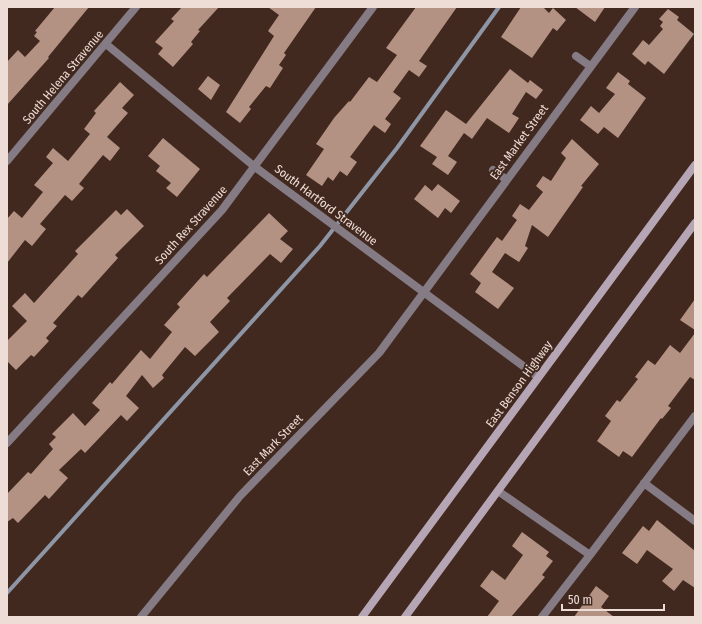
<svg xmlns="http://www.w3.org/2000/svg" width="702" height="624" font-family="'Fira Sans Condensed',sans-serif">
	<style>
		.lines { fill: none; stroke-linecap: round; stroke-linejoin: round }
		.stream { stroke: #8e96a6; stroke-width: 4 }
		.building { fill: #b49283 }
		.street { stroke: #857b85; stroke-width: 8 }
		.secondary { stroke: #b6a6b5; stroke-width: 8 }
		.labels { text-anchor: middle; stroke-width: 4; stroke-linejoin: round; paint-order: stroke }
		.street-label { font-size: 12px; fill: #eeddd6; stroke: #42291f }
	</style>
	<rect width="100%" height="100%" fill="#42291f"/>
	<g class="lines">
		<path class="stream" d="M 7,593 L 320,246 L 397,148 L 499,7"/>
	</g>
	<path class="building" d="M 55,7 L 89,7 L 48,57 L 49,58 L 7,105 L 7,62 L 18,50 L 25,57 L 40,41 L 34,36 L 37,32 L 35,31 Z
		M 182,7 L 219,7 L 198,30 L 200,31 L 191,42 L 193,44 L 173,67 L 158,54 L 163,48 L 155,42 L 174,21 L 171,19 Z
		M 268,7 L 316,7 L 284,53 L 286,55 L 279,65 L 283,68 L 270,88 L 266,86 L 249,107 L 251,109 L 240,123 L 226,112 L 274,36 L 268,31 L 279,15 Z
		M 416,7 L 457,7 L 419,61 L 427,66 L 419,77 L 409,70 L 393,92 L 401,98 L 385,119 L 391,124 L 385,133 L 374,125 L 350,157 L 357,162 L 347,176 L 340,171 L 333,181 L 328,177 L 322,186 L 306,175 L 324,149 L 316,144 L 334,118 L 349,101 L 350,102 L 369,77 L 377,82 L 397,55 L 386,48 Z
		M 521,7 L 543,7 L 549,13 L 553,8 L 566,20 L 557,31 L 553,28 L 532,58 L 501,37 Z
		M 575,7 L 605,7 L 595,22 Z
		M 668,9 L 679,17 L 677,20 L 694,34 L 664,74 L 648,61 L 645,65 L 632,54 L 643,40 L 649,45 L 663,29 L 660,26 L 663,22 L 659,19 Z
		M 510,69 L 528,83 L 530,80 L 543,90 L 536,99 L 526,92 L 512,114 L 519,118 L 509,133 L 487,118 L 472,139 L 464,133 L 448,156 L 457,162 L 448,175 L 432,164 L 437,157 L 420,146 L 446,110 L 466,124 Z
		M 618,72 L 630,81 L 628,84 L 646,98 L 618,138 L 604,127 L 598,134 L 580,120 L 591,106 L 599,113 L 615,94 L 606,88 Z
		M 208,76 L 220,85 L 211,100 L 198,89 Z
		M 120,82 L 134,95 L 122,108 L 128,113 L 107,137 L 120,148 L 110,161 L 103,155 L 79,184 L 84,188 L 72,201 L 65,195 L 40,224 L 46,229 L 32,246 L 25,240 L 7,263 L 7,219 L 14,211 L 22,218 L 43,192 L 34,185 L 53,163 L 46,157 L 53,148 L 68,161 L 90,134 L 84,129 L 96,113 L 94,111 Z
		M 163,138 L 200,169 L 177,197 L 166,188 L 171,183 L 156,171 L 160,166 L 148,156 Z
		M 572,139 L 599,164 L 581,186 L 583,187 L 548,237 L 532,225 L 525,246 L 528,248 L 519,262 L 505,253 L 492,272 L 514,288 L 498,309 L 475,292 L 481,283 L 470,274 L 497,237 L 502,241 L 517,220 L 512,216 L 520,204 L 529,210 L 543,192 L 536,186 L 543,176 L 551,181 L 566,158 L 561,153 Z
		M 438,184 L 460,201 L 451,213 L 445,208 L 438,218 L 414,199 L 425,185 L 432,191 Z
		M 127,209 L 144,226 L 115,255 L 118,258 L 82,298 L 78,295 L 53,323 L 57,326 L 46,338 L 49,341 L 34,357 L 31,355 L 16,370 L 7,361 L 7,341 L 27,321 L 12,306 L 25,293 L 34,303 L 78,254 L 75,251 L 116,210 L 121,215 Z
		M 269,213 L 288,231 L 280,239 L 293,249 L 281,263 L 270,254 L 227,298 L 230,301 L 210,322 L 219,332 L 195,356 L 185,347 L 162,375 L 164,378 L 153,388 L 142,375 L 126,396 L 139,408 L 127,421 L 121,415 L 85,453 L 81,449 L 59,470 L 68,478 L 49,499 L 45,495 L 18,523 L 13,518 L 7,522 L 7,494 L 28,472 L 31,474 L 53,449 L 49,444 L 56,437 L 52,434 L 73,413 L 85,426 L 100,410 L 92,403 L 110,382 L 112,384 L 141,350 L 150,359 L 172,332 L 164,325 L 180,307 L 177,304 L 204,274 L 207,277 Z
		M 695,299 L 695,330 L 680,320 Z
		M 695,333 L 695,380 L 690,377 L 668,406 L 671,408 L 662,419 L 661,418 L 632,457 L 623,451 L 619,457 L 597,441 L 611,421 L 605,416 L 617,400 L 620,402 L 638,379 L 635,377 L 648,360 L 655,365 L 670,345 L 680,353 Z
		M 657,520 L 695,551 L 695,588 L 683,580 L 674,591 L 662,581 L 673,569 L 647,550 L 637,564 L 622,553 L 643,526 L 649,531 Z
		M 522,532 L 549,552 L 546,556 L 553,561 L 542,575 L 545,577 L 511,617 L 487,617 L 499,601 L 480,586 L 492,570 L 505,580 L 523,555 L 512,546 Z
		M 596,586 L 609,596 L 601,607 L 614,617 L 574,617 Z"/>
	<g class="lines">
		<path class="street" d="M 106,44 L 255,167 L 538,377
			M 576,56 L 590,66
			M 7,161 L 136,7
			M 493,170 L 507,180
			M 7,443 L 222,210 L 373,7
			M 644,483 L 695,521
			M 498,491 L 590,555 L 542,617
			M 590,555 L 695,416
			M 141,617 L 240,496 L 379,353 L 635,7"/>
		<path class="secondary" d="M 362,617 L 695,165
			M 405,617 L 695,223"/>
	</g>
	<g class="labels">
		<g class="street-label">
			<text transform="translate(63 77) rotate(-50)" y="4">South Helena Stravenue</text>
			<text transform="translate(519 142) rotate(-54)" y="4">East Market Street</text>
			<text transform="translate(326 205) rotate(37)" y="4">South Hartford Stravenue</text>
			<text transform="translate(191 225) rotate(-48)" y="4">South Rex Stravenue</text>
			<text transform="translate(519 384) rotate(-54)" y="4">East Benson Highway</text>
			<text transform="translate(273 445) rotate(-46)" y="4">East Mark Street</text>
		</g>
	</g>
	<rect width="702" height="624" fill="none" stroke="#eeddd6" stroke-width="16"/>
	<path d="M562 604v6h102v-6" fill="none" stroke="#eeddd6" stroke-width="2"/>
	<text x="568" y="604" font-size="12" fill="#eeddd6" stroke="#42291f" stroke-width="3" paint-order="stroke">50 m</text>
</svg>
